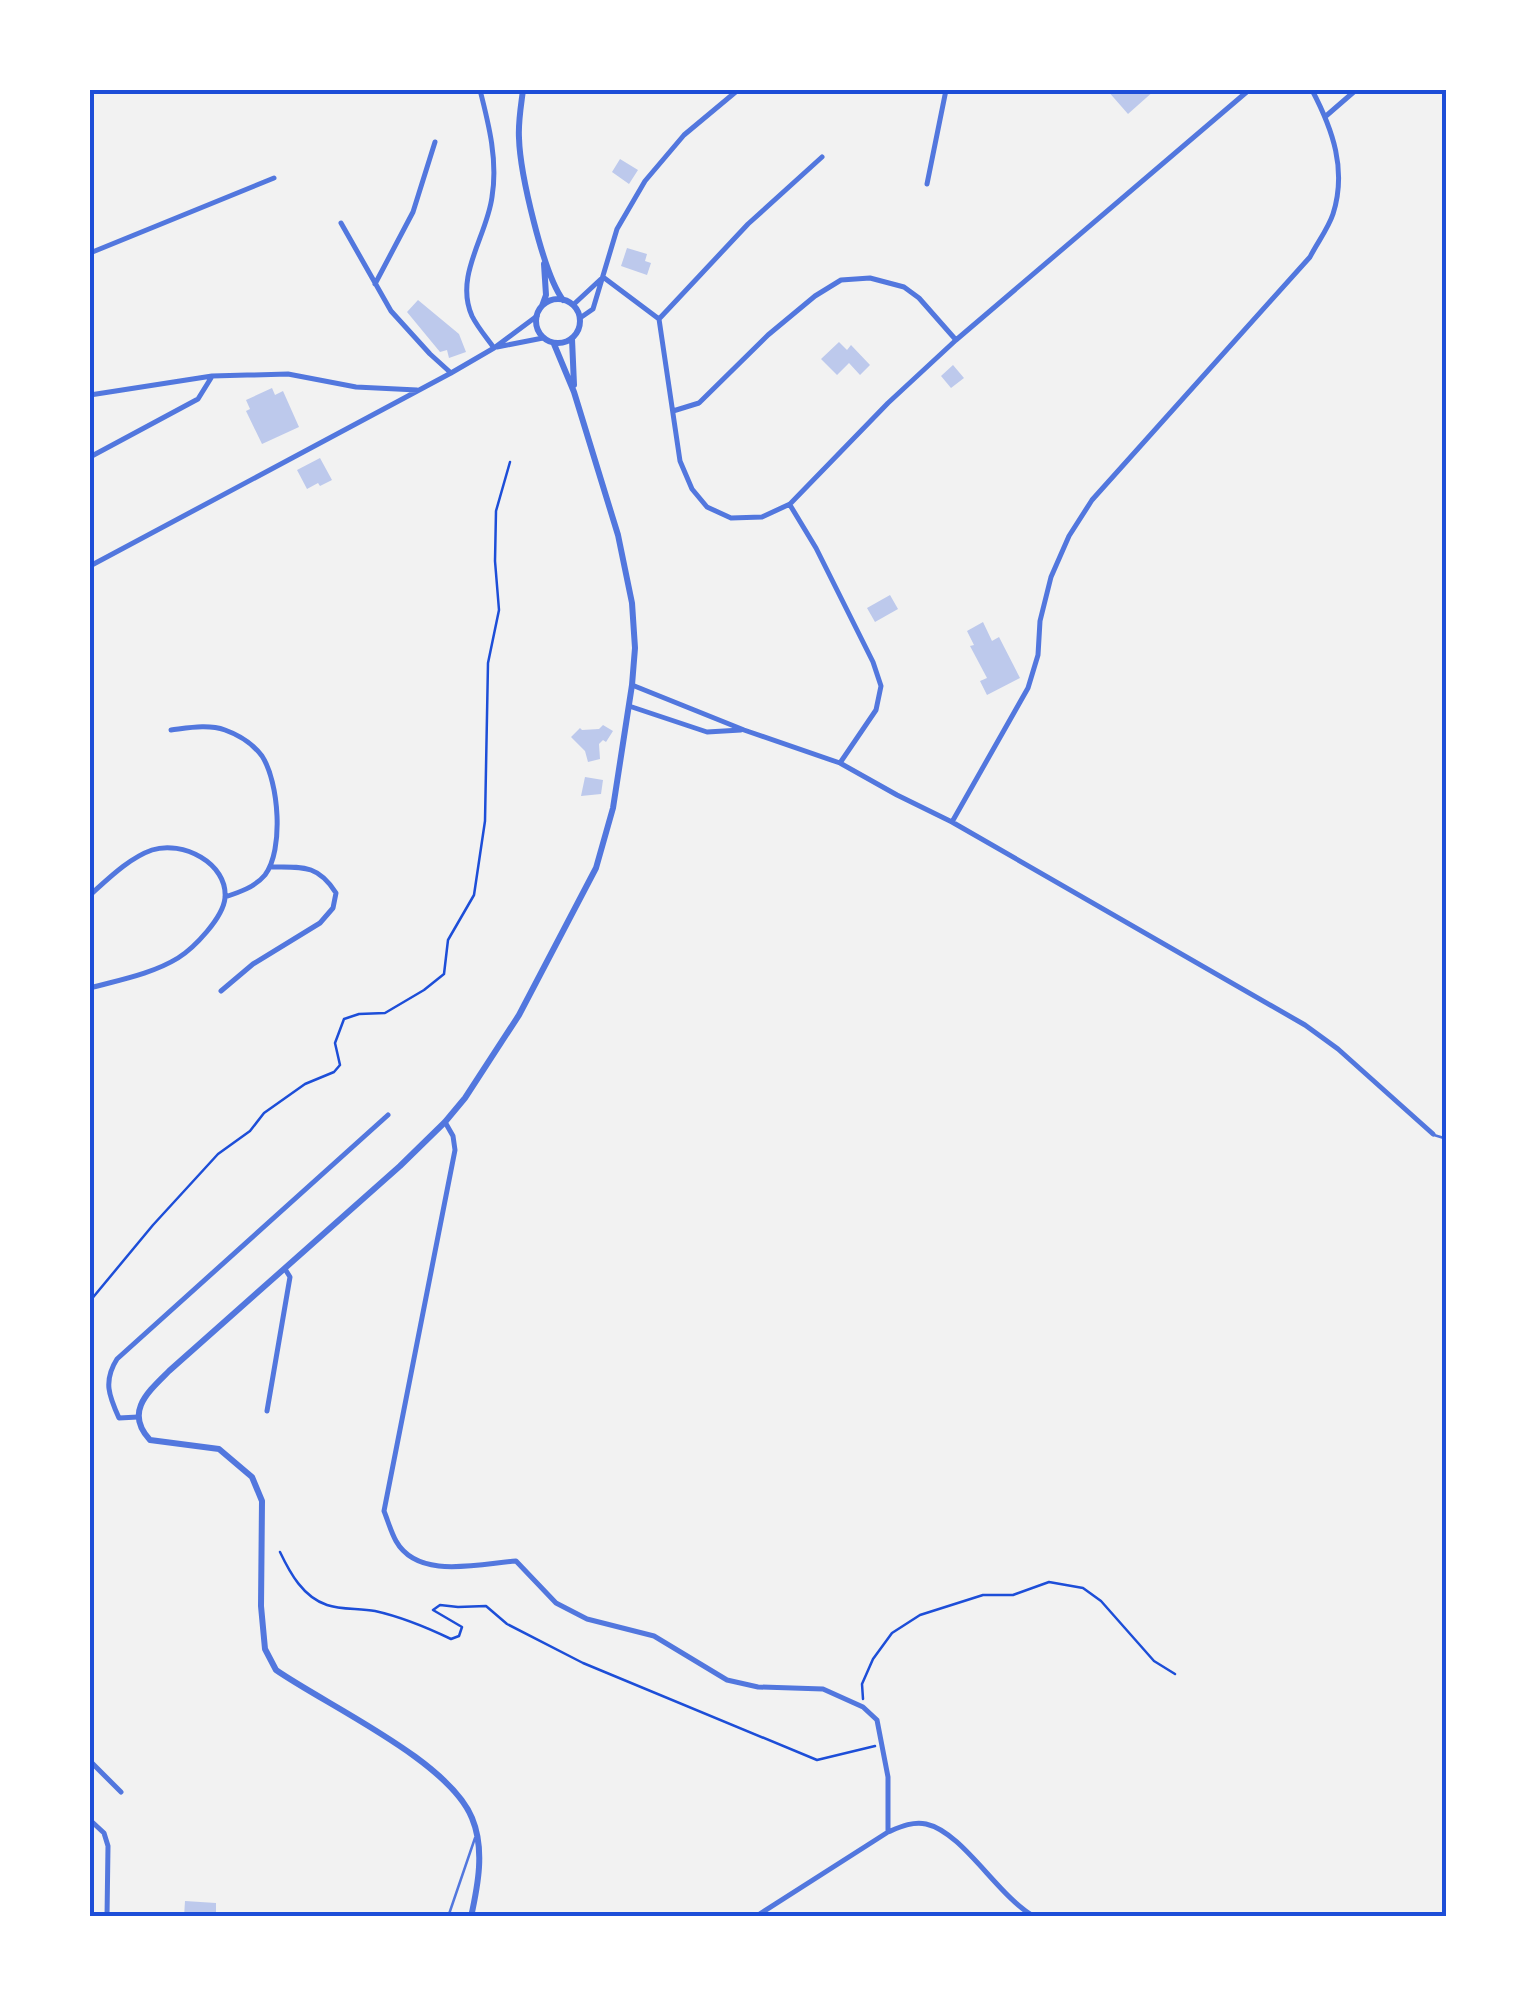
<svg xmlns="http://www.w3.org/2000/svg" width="1537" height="2007" font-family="'Space Grotesk',sans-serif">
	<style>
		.building { fill: #bdc9ec }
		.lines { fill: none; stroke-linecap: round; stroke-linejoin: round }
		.path { stroke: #1d4ed8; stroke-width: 2.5 }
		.service { stroke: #5277de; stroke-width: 2.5 }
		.minor { stroke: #5277de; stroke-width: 5 }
		.tertiary { stroke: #5277de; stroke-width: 6 }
		.neatline { fill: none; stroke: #1d4ed8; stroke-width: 4 }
	</style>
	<rect width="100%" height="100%" fill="#f2f2f2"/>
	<path class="building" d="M 1107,90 L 1155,90 L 1128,114 Z
		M 620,159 L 638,170 L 629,184 L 612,172 Z
		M 627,248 L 647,254 L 645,261 L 651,263 L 647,275 L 621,266 Z
		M 418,300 L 459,334 L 466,352 L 449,358 L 447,350 L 440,352 L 407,312 Z
		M 839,342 L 847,350 L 851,345 L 870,365 L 860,375 L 849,363 L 837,375 L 821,359 Z
		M 953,365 L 964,378 L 951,388 L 941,376 Z
		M 272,388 L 275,395 L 283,391 L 299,427 L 262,444 L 246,411 L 250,409 L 246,400 Z
		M 320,458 L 332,480 L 320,486 L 318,483 L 307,489 L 297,470 Z
		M 890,595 L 898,609 L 875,622 L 867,608 Z
		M 983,622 L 992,641 L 999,637 L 1020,678 L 987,695 L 980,681 L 987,678 L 970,646 L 974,645 L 967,631 Z
		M 603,725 L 613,731 L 606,742 L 603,740 L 599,744 L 600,759 L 588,762 L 585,751 L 571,737 L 580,728 L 582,730 L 599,729 Z
		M 585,777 L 603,780 L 601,794 L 581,796 Z
		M 185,1901 L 216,1903 L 216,1917 L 184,1917 Z"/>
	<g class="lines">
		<path class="path" d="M 90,1301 L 153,1225 L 218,1154 L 250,1131 L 264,1113 L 305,1084 L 334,1072 L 340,1065 L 335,1043 L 344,1019 L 359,1014 L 385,1013 L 424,990 L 444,974 L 448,940 L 474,895 L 485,821 L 488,663 L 499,610 L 495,561 L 496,511 L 510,462
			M 280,1552 C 290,1573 303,1597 327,1605 C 341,1610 360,1608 375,1611 C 402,1617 426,1627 451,1639 L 459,1636 L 462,1627 L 433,1610 L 440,1605 L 458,1607 L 486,1606 L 507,1624 L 583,1663 L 817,1760 L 875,1746
			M 863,1699 L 862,1684 L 873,1659 L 892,1633 L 920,1615 L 983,1595 L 1013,1595 L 1049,1582 L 1083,1588 L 1101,1601 L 1154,1661 L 1175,1674"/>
		<path class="service" d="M 1434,1135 L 1447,1139
			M 448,1917 L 475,1838"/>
		<path class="minor" d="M 480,90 C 489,125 498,161 492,197 C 487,236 454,276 472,316 C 478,328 487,338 494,348
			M 1326,116 L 1356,90
			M 927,184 L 946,90
			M 341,223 L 391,311 L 430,354 L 451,373
			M 90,253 L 274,178
			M 603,277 L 659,319 L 680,461 L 692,489 L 707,507 L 731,518 L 762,517 L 790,504 L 888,403 L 956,340 L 1249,90
			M 375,284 L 413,212 L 435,142
			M 573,305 L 601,279
			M 580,318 L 593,309 L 617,229 L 645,181 L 684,135 L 738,90
			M 659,319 L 748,224 L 822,157
			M 497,347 L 543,338
			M 90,395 L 212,376 L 288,374 L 356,387 L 417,390
			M 673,411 L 699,403 L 768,335 L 815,296 L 841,280 L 870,278 L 904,287 L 919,298 L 956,340
			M 90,457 L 198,399 L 211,378
			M 790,505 L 816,548 L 873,662 L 881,686 L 876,710 L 840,763
			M 90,566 L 451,373 L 494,348 L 537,316
			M 632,685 L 744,730 L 840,763 L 897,795 L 952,822 L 1305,1025 L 1338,1049 L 1433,1134
			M 629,706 L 707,732 L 741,730
			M 171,730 C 188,728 208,724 225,730 C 239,735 253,744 262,756 C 279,782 284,850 265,875 C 255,887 240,892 225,897
			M 952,822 L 1028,688 L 1038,655 L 1040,621 L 1051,577 L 1069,536 L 1092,500 L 1310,257 C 1317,243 1328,229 1333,214 C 1347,170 1333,130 1312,90
			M 90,895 C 108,879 129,858 152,850 C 182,840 228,863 225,898 C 223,918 194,948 178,958 C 152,974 119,980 90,988
			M 221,991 L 253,964 L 320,923 L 333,908 L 336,893 C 318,864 302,867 270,867
			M 445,1122 L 453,1136 L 455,1150 L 384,1511 C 388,1521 391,1532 396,1541 C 418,1580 478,1564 516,1561 L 556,1603 L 587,1619 L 654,1636 L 727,1680 L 758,1687 L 823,1689 L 863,1707 L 877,1720 L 888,1777 L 888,1832
			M 267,1411 L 290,1277 L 285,1269
			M 138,1417 L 119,1418 C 109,1396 103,1381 117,1359 L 388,1115
			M 90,1761 L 121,1792
			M 90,1820 L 104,1833 L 108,1846 L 107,1917
			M 755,1917 L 888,1832 C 900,1827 913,1821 926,1824 C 963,1832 998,1897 1035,1917"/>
		<path class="tertiary" d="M 523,90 C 521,106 518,122 519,138 C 520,173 543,273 563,300
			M536 321a22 22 0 1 1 44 0a22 22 0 1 1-44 0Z
			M 542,306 L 546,295 L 544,264
			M 572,339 L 574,385
			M 471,1917 C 478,1885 485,1849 472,1818 C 449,1761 328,1706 276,1670 L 265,1649 L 261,1606 L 262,1501 L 252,1477 L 219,1449 L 150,1440 C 124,1412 148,1392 169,1371 L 400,1166 L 445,1122 L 465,1098 L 519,1015 L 596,868 L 613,808 L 632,685 L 635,648 L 632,603 L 618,535 L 574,392 L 554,344"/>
	</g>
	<rect width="1537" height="2007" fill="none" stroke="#ffffff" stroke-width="185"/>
	<rect x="92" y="92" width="1352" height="1822" class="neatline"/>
</svg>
